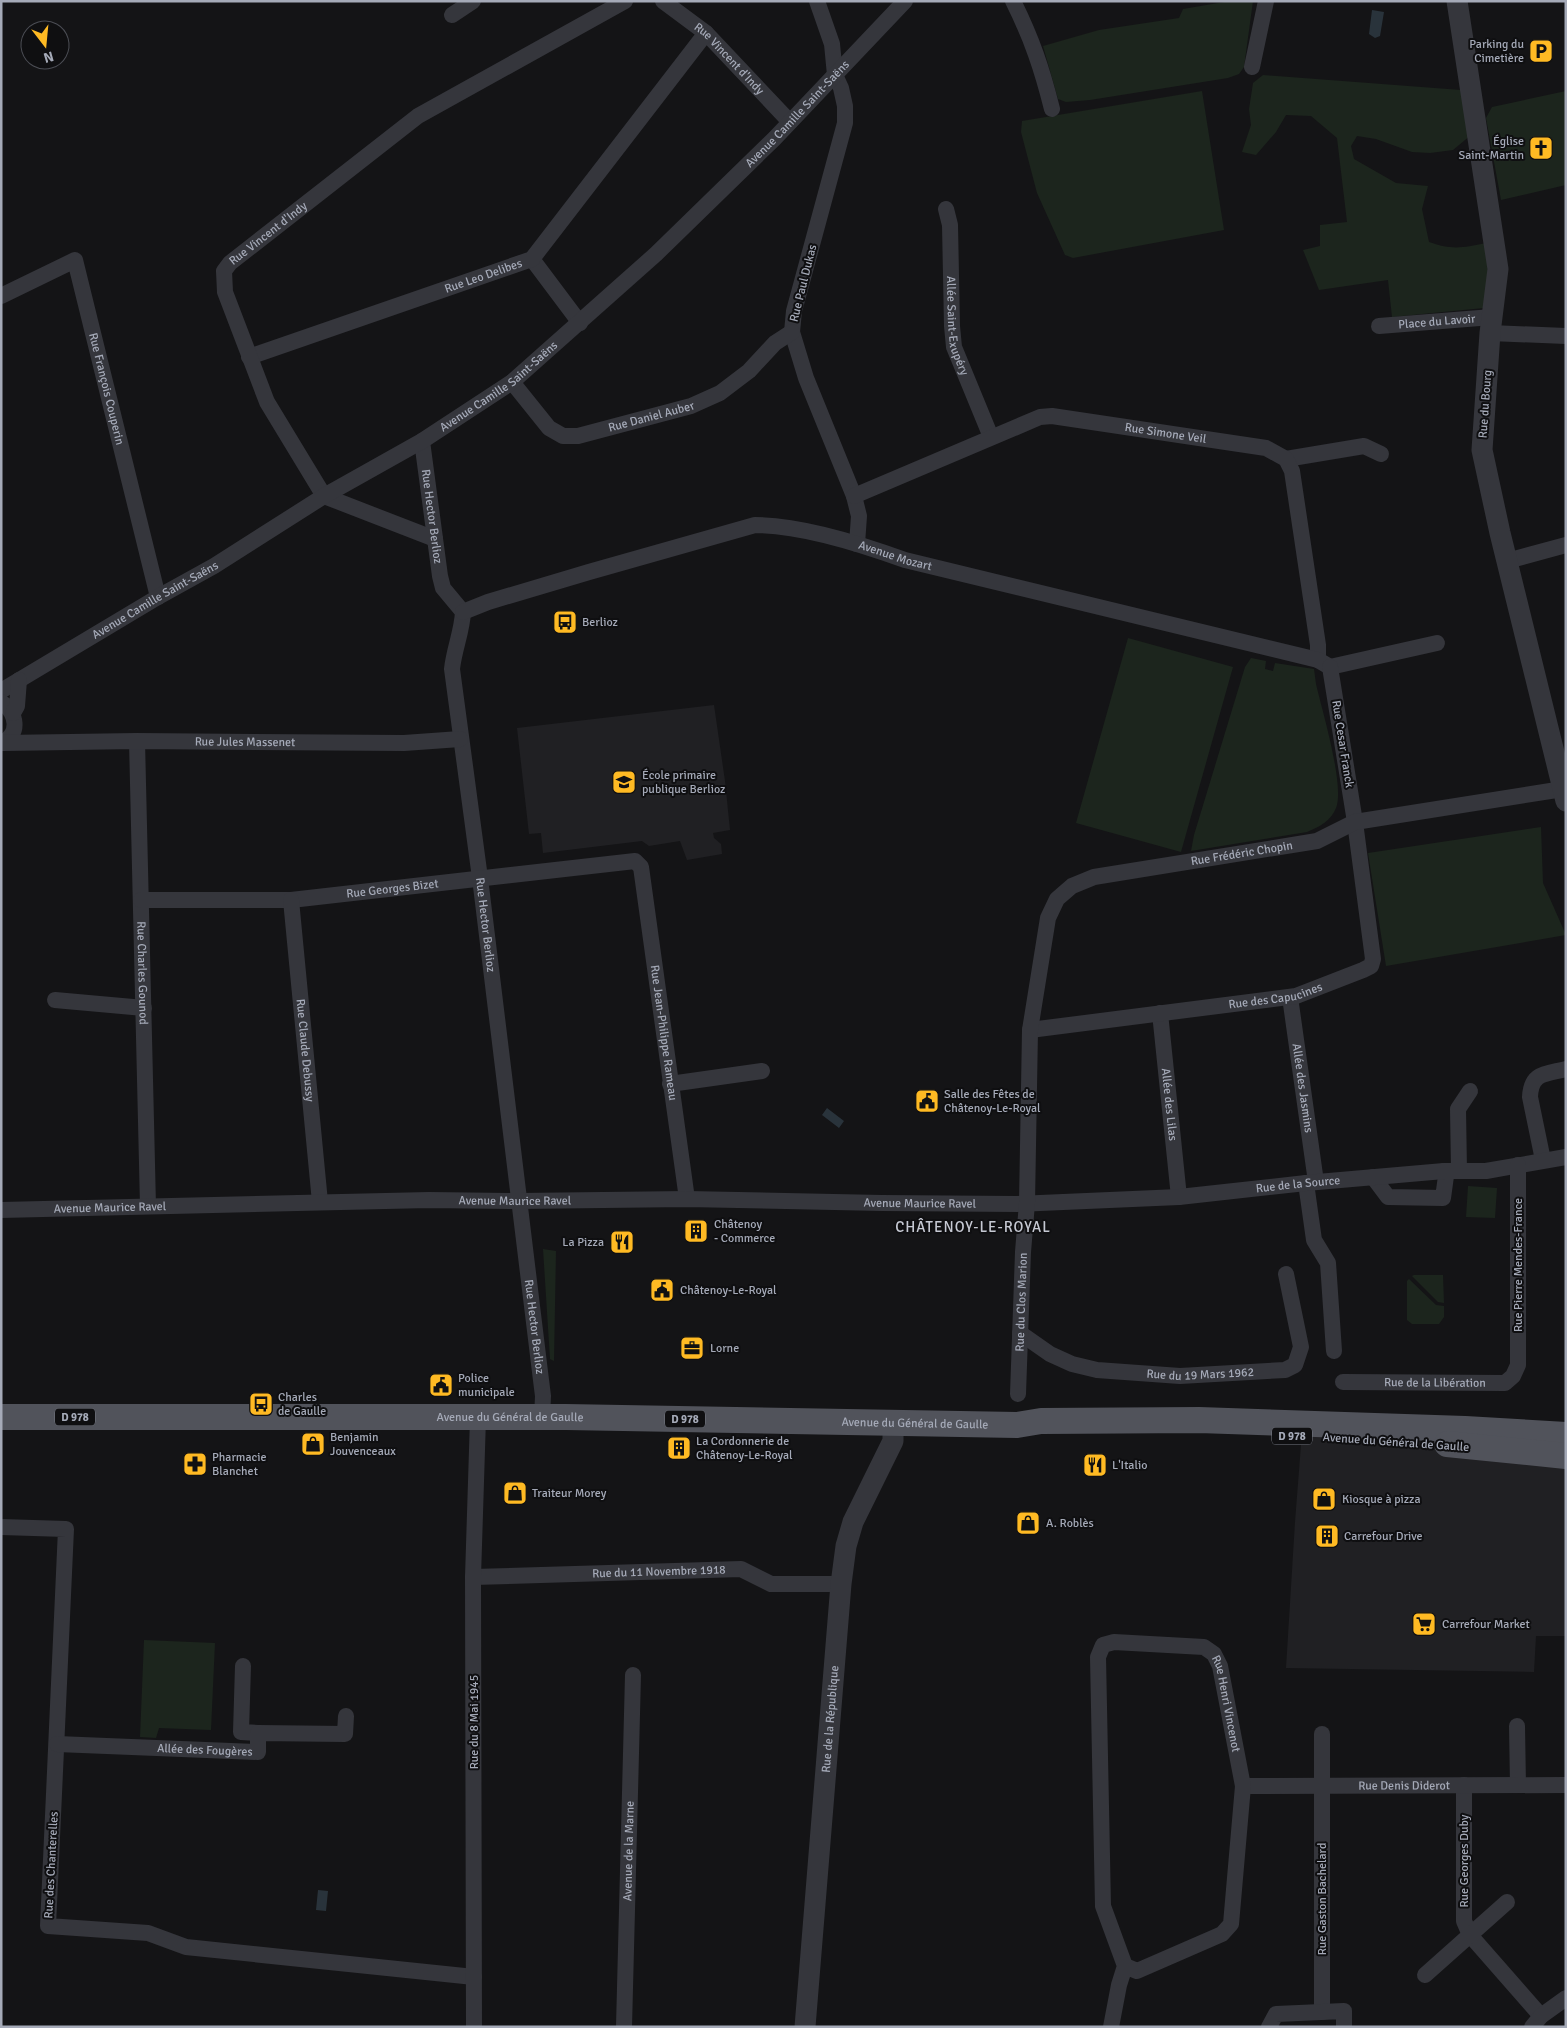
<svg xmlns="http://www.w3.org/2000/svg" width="1567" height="2028" font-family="Signika,sans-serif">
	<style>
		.built { fill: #202023 }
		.green { fill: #1c251d }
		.water { fill: #29333b }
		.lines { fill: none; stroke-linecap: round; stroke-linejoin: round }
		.minor { stroke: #35363c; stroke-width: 16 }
		.tertiary { stroke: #35363c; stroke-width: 21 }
		.primary { stroke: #51535b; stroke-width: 26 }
		.labels { text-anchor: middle; stroke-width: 4; stroke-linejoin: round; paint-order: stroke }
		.shield { fill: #0f0f11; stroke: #787c86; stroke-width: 1 }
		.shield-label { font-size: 11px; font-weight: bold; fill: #a5aab8 }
		.poi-label { font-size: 12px; fill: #a5aab8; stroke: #0f0f11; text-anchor: start }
		.street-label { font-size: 12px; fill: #a5aab8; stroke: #0f0f11 }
		.quarter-label { font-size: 15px; letter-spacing: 1px; fill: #c6c9d3; stroke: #0f0f11 }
	</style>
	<rect width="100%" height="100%" fill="#141416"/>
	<path class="built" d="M 714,705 L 725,781 L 730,830 L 713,833 L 714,838 L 721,844 L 722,854 L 687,860 L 680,841 L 649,846 L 642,841 L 543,853 L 541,833 L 529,834 L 517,728 Z
		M 1302,1432 L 1438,1443 L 1566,1456 L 1566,1636 L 1536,1636 L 1534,1672 L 1286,1668 L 1295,1522 Z"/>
	<path class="green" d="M 1230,1 L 1253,1 L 1244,67 L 1239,74 L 1228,78 L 1090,100 L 1066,102 L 1058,99 L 1043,46 L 1099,30 L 1179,18 L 1183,9 Z
		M 1263,75 L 1461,90 L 1471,135 L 1453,150 L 1430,153 L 1412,152 L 1376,139 L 1357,136 L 1351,146 L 1354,159 L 1396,183 L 1428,186 L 1422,209 L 1429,242 C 1452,250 1462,248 1486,243 L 1488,271 L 1484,308 L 1392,317 L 1388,280 L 1319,290 L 1303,250 L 1320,246 L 1320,225 L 1347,222 L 1337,138 L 1311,116 L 1286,115 L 1276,132 L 1256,155 L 1242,152 L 1251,125 L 1249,109 L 1253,83 Z
		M 1202,91 L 1224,230 L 1073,258 L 1065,255 L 1037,193 L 1021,132 L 1022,121 Z
		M 1566,91 L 1566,185 L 1501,200 L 1486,118 L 1492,107 Z
		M 1128,638 L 1233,667 L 1181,852 L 1076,823 Z
		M 1251,658 L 1266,661 L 1265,669 L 1273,671 L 1275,663 L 1314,669 L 1316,684 C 1322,710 1345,786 1336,808 C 1331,821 1319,827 1307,832 L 1191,851 L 1194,835 L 1245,667 Z
		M 1541,827 L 1543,883 L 1566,935 L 1386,966 L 1368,853 Z
		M 1468,1186 L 1497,1188 L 1495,1218 L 1466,1217 Z
		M 543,1249 L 556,1251 L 554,1361 L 550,1359 Z
		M 1414,1275 L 1443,1275 L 1444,1303 L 1438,1302 L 1412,1276 Z
		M 1409,1279 L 1436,1305 L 1444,1306 L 1444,1317 L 1439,1324 L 1412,1324 L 1407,1320 L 1407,1281 Z
		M 144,1640 L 215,1643 L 211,1730 L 159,1728 L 156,1738 L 140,1737 Z"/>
	<path class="water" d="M 1372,10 L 1384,12 L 1380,36 L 1375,38 L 1369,34 Z
		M 827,1108 L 844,1121 L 839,1128 L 822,1115 Z
		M 318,1890 L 328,1891 L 326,1911 L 316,1910 Z"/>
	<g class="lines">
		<g class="minor">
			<path id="s1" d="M 663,1 L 706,33 L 790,122"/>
			<path d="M 817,1 L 832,44 L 835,75 L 841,88 L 845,106 L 845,123 L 794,311 L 792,332 L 806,378 L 854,496 L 859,516 L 857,544"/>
			<path d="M 1013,1 C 1032,39 1042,69 1052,109"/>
			<path d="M 452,15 L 473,1"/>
			<path d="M 1252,67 L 1266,1"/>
			<path id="s2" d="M 946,209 L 950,225 L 952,326 L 954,347 L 991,437"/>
			<path d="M 532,259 L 580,323"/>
			<path id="s3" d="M 1,296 L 75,260 L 158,597"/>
			<path id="s4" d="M 1379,326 L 1492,317"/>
			<path d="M 1490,333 L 1566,336"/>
			<path id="s5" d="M 249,357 L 532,259 L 706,33"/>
			<path id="s6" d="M 512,382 L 549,428 L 563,436 L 578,436 L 691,406 L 720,393 L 749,371 L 775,343 L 792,332"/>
			<path id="s7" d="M 422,441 L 440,576 L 443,588 L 463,612 C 462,632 454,649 452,669 L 480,878 L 541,1380 L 543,1396 L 542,1418"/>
			<path d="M 1286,459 L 1364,446 L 1381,454"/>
			<path id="s8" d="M 854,496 L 1040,417 L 1052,416 L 1266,448 L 1286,459 L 1292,471 L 1318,645 L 1318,660"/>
			<path id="s9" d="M 435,539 L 324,496 L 267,402 L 225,292 L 224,271 L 230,263 L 418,116 L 625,1"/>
			<path d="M 1507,561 L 1566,545"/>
			<path id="s10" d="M 463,612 L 488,602 L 589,572 L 755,525 C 802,525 861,544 905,560 L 1318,660 L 1330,667"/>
			<path d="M 1330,667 L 1437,643"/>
			<path id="s11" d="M 1,691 L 158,597 L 214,566 L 324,496 L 422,441 L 512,382 L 656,254 L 775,138 L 905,1"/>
			<path d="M 1,702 C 17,712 21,735 1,743"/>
			<path d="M 13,713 L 17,706 L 19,680"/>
			<path id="s12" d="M 137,741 L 148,1206"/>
			<path id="s13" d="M 3,743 L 137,741 L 404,743 L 460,739"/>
			<path id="s14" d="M 141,900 L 291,900 L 635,861 L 641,867 L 687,1199"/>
			<path id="s15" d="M 291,900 L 320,1202"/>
			<path id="s16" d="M 1290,997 L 1316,1182"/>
			<path d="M 55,1000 L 144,1008"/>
			<path id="s17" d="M 1160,1013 L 1179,1197"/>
			<path id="s18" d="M 1030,1030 L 1296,996 L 1363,970 L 1371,966 L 1373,959 L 1355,822 L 1330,667"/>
			<path d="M 670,1084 L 762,1071"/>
			<path d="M 1543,1160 L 1530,1097 C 1531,1072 1546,1074 1566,1069"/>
			<path d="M 1459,1171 L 1458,1109 L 1470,1091"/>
			<path d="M 1373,1177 L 1388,1197 L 1443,1198 L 1446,1176 L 1444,1171"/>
			<path d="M 1306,1183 L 1314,1240 L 1328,1263 L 1334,1351"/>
			<path id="s19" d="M 1,1210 L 429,1200 L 519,1201 L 687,1199 L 882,1203 L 1017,1204 L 1179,1197 L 1306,1183 L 1444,1171 L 1486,1171 L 1566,1157"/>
			<path id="s20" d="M 1020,1333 L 1050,1354 L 1072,1364 L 1097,1370 L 1180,1376 L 1285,1370 L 1295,1365 L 1301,1347 L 1286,1274"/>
			<path id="s21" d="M 1343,1382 L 1505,1383 L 1513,1376 L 1518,1365 L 1518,1165"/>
			<path id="s22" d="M 1018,1394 L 1023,1252 L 1027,1203 L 1030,1030 L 1048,918 L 1057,899 L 1072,886 L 1094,877 L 1317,841 L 1355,822 L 1563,789"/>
			<path d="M 1,1527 L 66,1529 L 48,1926 L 148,1933 L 186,1947 L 474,1977"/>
			<path id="s23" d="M 473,1577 L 741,1569 L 771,1584 L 841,1584"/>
			<path d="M 243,1666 L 241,1732 L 258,1733"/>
			<path d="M 1517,1726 L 1518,1785"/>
			<path id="s24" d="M 57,1744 L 258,1752 L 258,1733 L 345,1734 L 346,1716"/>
			<path d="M 1464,1785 L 1464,1921 L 1470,1935 L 1541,2016"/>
			<path id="s25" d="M 1243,1786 L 1566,1785"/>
			<path d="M 1425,1975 L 1507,1902"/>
			<path d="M 1322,2012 L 1322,1734"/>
			<path d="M 474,2027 L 473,1577 L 478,1418"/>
			<path id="s26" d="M 624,2027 L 633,1675"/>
			<path id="s27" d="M 1111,2027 L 1119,1985 L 1125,1966 L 1103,1906 L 1098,1657 L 1103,1645 L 1114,1642 L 1204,1647 L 1214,1654 L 1220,1666 L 1243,1786 L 1231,1924 L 1222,1934 L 1137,1971 L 1125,1966"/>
			<path d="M 1269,2027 L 1276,2014 L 1344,2011 L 1344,2027"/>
			<path d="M 1532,2027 L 1541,2016 L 1566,1998"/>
		</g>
		<g class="tertiary">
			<path d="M 1457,1 L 1498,269 L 1490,333 L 1482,450 L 1500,533 L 1566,801"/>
			<path id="s28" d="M 805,2027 L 841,1584 L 846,1546 L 853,1522 L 893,1441 L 893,1422"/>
		</g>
		<g class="primary">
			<path id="s29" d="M 1,1417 L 566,1417 L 1017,1425 L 1041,1421 L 1199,1420 L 1465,1429 L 1566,1435"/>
			<path d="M 1447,1444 L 1566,1456"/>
		</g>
	</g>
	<defs>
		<g id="parking-square" transform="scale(1.25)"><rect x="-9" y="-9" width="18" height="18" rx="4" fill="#ffba23" stroke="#0f0f11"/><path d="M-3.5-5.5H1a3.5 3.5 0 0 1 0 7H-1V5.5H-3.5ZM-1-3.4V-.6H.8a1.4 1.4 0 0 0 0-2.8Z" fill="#111"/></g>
		<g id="church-square" transform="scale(1.25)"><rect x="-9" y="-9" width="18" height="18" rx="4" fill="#ffba23" stroke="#0f0f11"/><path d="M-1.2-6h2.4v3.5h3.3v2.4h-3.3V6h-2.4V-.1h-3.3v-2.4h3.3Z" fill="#111"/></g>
		<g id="bus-square" transform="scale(1.25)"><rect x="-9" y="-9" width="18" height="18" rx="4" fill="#ffba23" stroke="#0f0f11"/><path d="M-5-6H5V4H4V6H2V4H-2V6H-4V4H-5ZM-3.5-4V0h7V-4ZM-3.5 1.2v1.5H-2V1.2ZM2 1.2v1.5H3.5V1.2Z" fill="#111"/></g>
		<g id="school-square" transform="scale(1.25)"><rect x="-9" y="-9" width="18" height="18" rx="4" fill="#ffba23" stroke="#0f0f11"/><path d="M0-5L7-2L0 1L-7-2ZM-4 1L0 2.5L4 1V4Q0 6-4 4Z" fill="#111"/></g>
		<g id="civic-square" transform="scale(1.25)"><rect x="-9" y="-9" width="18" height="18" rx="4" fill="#ffba23" stroke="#0f0f11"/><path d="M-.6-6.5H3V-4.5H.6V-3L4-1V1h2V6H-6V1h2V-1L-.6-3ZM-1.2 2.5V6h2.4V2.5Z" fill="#111"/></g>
		<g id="building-square" transform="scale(1.25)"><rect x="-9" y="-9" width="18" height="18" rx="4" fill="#ffba23" stroke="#0f0f11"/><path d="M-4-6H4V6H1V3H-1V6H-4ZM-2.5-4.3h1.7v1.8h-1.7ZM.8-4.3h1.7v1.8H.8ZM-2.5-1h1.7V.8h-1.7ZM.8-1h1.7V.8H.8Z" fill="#111"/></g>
		<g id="restaurant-square" transform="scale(1.25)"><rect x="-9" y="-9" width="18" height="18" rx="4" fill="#ffba23" stroke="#0f0f11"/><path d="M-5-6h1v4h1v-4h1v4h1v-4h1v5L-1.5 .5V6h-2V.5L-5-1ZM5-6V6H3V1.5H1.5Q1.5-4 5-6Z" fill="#111"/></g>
		<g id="office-square" transform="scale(1.25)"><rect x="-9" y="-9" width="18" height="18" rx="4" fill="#ffba23" stroke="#0f0f11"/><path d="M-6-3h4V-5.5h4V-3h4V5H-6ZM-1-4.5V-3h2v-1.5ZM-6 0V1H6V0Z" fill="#111"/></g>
		<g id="shop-square" transform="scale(1.25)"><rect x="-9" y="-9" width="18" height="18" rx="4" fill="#ffba23" stroke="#0f0f11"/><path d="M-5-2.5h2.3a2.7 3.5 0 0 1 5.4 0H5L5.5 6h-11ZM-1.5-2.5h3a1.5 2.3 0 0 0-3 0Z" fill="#111"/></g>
		<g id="pharmacy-square" transform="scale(1.25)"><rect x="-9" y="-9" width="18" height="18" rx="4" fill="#ffba23" stroke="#0f0f11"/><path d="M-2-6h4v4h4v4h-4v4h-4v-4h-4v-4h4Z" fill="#111"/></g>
		<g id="supermarket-square" transform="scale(1.25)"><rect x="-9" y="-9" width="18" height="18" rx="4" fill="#ffba23" stroke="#0f0f11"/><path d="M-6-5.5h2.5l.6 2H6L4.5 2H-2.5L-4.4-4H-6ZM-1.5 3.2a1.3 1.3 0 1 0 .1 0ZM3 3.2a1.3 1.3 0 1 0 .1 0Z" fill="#111"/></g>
	</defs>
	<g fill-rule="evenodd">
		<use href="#parking-square" x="1541" y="51"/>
		<use href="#church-square" x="1541" y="148"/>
		<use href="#bus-square" x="565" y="622"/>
		<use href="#school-square" x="624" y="782"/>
		<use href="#civic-square" x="927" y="1101"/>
		<use href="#building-square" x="696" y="1231"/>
		<use href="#restaurant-square" x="622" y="1242"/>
		<use href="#civic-square" x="662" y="1290"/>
		<use href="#office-square" x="692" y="1348"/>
		<use href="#civic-square" x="441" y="1385"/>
		<use href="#bus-square" x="261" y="1404"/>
		<use href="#shop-square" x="313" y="1444"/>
		<use href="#building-square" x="679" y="1448"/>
		<use href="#pharmacy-square" x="195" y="1464"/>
		<use href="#restaurant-square" x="1095" y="1465"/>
		<use href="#shop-square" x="515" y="1493"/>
		<use href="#shop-square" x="1324" y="1499"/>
		<use href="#shop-square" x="1028" y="1523"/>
		<use href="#building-square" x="1327" y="1536"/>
		<use href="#supermarket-square" x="1424" y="1624"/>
	</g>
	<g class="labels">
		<g class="shield">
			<rect x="55" y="1408.5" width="40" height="17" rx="4"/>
			<rect x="665" y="1410.5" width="40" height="17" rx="4"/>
			<rect x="1272" y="1427.5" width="40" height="17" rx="4"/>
		</g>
		<g class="shield-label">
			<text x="75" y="1421">D 978</text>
			<text x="685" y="1423">D 978</text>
			<text x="1292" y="1440">D 978</text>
		</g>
		<g class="poi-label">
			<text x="1524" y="48" text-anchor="end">Parking du<tspan x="1524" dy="14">Cimetière</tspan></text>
			<text x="1524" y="145" text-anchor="end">Église<tspan x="1524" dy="14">Saint-Martin</tspan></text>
			<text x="582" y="626">Berlioz</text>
			<text x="642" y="779">École primaire<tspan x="642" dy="14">publique Berlioz</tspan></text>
			<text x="944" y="1098">Salle des Fêtes de<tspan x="944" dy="14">Châtenoy-Le-Royal</tspan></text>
			<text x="714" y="1228">Châtenoy<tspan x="714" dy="14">- Commerce</tspan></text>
			<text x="604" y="1246" text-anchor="end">La Pizza</text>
			<text x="680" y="1294">Châtenoy-Le-Royal</text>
			<text x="710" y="1352">Lorne</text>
			<text x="458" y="1382">Police<tspan x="458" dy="14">municipale</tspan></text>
			<text x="278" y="1401">Charles<tspan x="278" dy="14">de Gaulle</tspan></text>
			<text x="330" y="1441">Benjamin<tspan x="330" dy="14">Jouvenceaux</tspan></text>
			<text x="696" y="1445">La Cordonnerie de<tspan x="696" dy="14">Châtenoy-Le-Royal</tspan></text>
			<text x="212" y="1461">Pharmacie<tspan x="212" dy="14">Blanchet</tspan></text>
			<text x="1112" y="1469">L'Italio</text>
			<text x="532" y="1497">Traiteur Morey</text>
			<text x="1342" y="1503">Kiosque à pizza</text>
			<text x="1046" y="1527">A. Roblès</text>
			<text x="1344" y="1540">Carrefour Drive</text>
			<text x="1442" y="1628">Carrefour Market</text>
		</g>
		<g class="street-label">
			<text dy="4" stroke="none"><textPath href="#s1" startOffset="88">Rue Vincent d'Indy</textPath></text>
			<text dy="4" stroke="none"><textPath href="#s11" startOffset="989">Avenue Camille Saint-Saëns</textPath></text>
			<text dy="4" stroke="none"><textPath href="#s9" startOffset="426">Rue Vincent d'Indy</textPath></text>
			<text dy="4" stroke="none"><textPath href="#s5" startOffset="248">Rue Leo Delibes</textPath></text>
			<text transform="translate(803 283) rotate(-76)" y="4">Rue Paul Dukas</text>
			<text dy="4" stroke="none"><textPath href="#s4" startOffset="58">Place du Lavoir</textPath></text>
			<text dy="4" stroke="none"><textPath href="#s2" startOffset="118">Allée Saint-Exupéry</textPath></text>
			<text dy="4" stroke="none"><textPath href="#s11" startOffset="584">Avenue Camille Saint-Saëns</textPath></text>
			<text dy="4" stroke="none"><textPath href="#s3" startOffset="215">Rue François Couperin</textPath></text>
			<text transform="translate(1485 404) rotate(-86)" y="4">Rue du Bourg</text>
			<text dy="4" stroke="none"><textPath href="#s6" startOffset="166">Rue Daniel Auber</textPath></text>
			<text dy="4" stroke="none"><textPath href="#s8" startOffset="329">Rue Simone Veil</textPath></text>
			<text dy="4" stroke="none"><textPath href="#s7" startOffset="76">Rue Hector Berlioz</textPath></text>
			<text dy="4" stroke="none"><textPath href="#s10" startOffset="449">Avenue Mozart</textPath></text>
			<text dy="4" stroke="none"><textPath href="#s11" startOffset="179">Avenue Camille Saint-Saëns</textPath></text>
			<text dy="4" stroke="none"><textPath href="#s13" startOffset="242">Rue Jules Massenet</textPath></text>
			<text transform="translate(1343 744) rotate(81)" y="4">Rue Cesar Franck</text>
			<text dy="4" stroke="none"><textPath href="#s22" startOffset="692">Rue Frédéric Chopin</textPath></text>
			<text dy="4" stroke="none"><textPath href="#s14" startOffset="252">Rue Georges Bizet</textPath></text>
			<text dy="4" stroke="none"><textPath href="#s7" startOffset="496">Rue Hector Berlioz</textPath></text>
			<text dy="4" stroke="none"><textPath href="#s12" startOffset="232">Rue Charles Gounod</textPath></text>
			<text dy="4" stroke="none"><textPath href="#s18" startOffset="248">Rue des Capucines</textPath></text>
			<text dy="4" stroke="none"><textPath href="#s14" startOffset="672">Rue Jean-Philippe Rameau</textPath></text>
			<text dy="4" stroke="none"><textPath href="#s15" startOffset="151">Rue Claude Debussy</textPath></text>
			<text dy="4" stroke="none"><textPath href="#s16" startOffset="92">Allée des Jasmins</textPath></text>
			<text dy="4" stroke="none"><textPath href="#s17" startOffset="92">Allée des Lilas</textPath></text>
			<text dy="4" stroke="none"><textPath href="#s19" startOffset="1298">Rue de la Source</textPath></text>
			<text dy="4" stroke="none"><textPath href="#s19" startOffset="514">Avenue Maurice Ravel</textPath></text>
			<text dy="4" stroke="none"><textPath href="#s19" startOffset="919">Avenue Maurice Ravel</textPath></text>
			<text dy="4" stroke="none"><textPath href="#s19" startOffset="109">Avenue Maurice Ravel</textPath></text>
			<text transform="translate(1518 1265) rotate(-90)" y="4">Rue Pierre Mendes-France</text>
			<text dy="4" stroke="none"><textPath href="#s22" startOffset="92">Rue du Clos Marion</textPath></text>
			<text dy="4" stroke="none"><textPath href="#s7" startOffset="901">Rue Hector Berlioz</textPath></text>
			<text dy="4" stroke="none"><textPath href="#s20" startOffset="190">Rue du 19 Mars 1962</textPath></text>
			<text dy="4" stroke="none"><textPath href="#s21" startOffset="92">Rue de la Libération</textPath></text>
			<text dy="4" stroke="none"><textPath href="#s29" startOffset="509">Avenue du Général de Gaulle</textPath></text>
			<text dy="4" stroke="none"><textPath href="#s29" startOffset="914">Avenue du Général de Gaulle</textPath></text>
			<text transform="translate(1396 1442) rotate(4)" y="4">Avenue du Général de Gaulle</text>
			<text dy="4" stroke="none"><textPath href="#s23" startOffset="186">Rue du 11 Novembre 1918</textPath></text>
			<text dy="4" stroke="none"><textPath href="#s27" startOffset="554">Rue Henri Vincenot</textPath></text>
			<text dy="4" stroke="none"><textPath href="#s28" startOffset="309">Rue de la République</textPath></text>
			<text transform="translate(474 1722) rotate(-90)" y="4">Rue du 8 Mai 1945</text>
			<text dy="4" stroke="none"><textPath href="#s24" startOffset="148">Allée des Fougères</textPath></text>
			<text dy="4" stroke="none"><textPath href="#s25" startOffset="161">Rue Denis Diderot</textPath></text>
			<text dy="4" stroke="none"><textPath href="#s26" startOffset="176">Avenue de la Marne</textPath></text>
			<text transform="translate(1464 1861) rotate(-90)" y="4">Rue Georges Duby</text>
			<text transform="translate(51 1865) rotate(-87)" y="4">Rue des Chanterelles</text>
			<text transform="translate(1322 1899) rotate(-90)" y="4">Rue Gaston Bachelard</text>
		</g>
		<g class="quarter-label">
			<text x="973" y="1232">CHÂTENOY-LE-ROYAL</text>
		</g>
	</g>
	<rect width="1567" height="2028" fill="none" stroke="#a5aab8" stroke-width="5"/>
	<g transform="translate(45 45) rotate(164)"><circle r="24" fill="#0f0f11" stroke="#4b4d54"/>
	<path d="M0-4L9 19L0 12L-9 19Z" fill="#ffba23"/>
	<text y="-8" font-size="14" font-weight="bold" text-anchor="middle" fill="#a5aab8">N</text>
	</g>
</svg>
